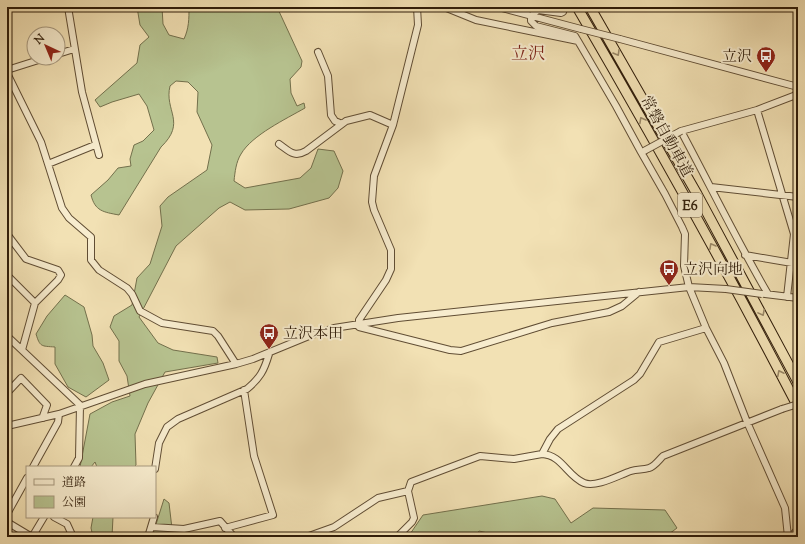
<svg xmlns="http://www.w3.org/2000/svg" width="805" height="544" font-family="'Sorts Mill Goudy','Noto Serif JP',serif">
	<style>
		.green { fill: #b7c390; stroke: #73704c }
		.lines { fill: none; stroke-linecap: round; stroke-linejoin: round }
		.minor-casing { stroke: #604d34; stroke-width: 8 }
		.highway-casing { stroke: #2f1c09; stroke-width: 11 }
		.minor { stroke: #f7ecce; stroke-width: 6 }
		.highway { stroke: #f2e1b4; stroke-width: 9 }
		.minor-bridge-casing { stroke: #604d34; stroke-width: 8; stroke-linecap: butt }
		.minor-bridge { stroke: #f7ecce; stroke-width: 6 }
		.oneway { stroke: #9a8867 }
		.labels { text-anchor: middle; stroke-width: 4; stroke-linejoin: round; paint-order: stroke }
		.shield { fill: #f7ecce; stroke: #6b5a44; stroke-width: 1 }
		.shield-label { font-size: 14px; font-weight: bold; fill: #2f1c09 }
		.poi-label { font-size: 15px; fill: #2f1c09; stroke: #f7ecce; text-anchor: start }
		.street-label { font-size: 15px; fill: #2f1c09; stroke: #f7ecce }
		.quarter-label { font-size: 17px; fill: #7a1f14; stroke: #f7ecce }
	</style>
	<rect width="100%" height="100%" fill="#f2e1b4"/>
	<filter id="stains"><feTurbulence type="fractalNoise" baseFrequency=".005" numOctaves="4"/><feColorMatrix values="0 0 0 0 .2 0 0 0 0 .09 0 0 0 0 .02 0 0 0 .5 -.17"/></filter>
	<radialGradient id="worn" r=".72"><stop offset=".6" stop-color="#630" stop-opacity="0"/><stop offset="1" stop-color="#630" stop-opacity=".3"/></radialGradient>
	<path class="green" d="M 137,7 L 162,7 L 163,24 L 169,35 L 184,39 C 189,28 189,19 189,7 L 277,7 L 302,61 L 301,67 L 290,79 L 291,93 L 297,106 L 304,103 L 305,108 C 286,119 252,135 241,154 C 236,162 235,172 234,181 L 245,188 L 300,178 L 311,168 L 318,149 L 334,151 L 343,171 L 338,188 L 329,198 L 289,209 L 245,210 L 230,202 L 219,208 L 176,246 L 139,317 L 158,343 L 173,350 L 217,357 L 218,363 L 165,372 L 148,403 L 135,434 L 136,465 L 134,467 L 97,467 L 95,462 L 91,467 L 80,467 L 90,414 L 112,402 L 130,396 L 127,376 L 119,361 L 119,341 L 110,327 L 114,316 L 132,305 L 137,278 L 150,264 L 162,226 L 160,206 L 168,197 L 207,170 L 212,145 L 197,112 L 198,92 L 188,82 L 176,81 L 170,86 C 164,111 187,122 161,147 L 119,215 C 103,212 95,211 91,195 L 108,180 L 118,168 L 131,166 L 130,159 L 134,145 L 143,141 L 154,130 L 147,106 L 139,94 L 112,102 L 100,107 L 95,100 L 137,63 L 140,45 L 149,37 L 140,25 Z
		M 65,295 L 84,307 L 92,335 L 93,346 L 103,363 L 109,380 L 86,397 L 68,387 L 55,364 L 55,347 C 41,346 40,347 36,334 L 47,316 Z
		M 542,496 L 555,499 L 571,523 L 593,508 L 665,510 L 677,528 L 665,537 L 495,537 L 492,534 L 479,531 L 475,537 L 408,537 L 423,515 Z
		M 164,499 L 169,503 L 173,537 L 152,537 Z
		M 93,517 L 113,517 L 112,537 L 93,537 L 91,528 Z"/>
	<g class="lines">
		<g class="minor-casing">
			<path id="minor" d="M 68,7 L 82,92 L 99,155
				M 417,7 L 418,25 L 393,125 L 374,176 L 372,202 L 374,210 L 391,250 L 391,269 L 386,280 L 359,320 L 359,327 L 450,350 L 461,351 L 552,323 L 609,312 L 622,306 L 639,292
				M 444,7 L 476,20 L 578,41 L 616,106 L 641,152
				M 498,7 L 581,29
				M 561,7 L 563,12 L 561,13 L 538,10 L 531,16 L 531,21 L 536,26 L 575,36 L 578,41
				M 620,39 L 798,87
				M 318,52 L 328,76 L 331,115 L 335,121 L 342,124
				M 58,54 L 74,49
				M 7,70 L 45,58
				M 7,73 L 41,142 L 62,208 L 69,218 L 91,237 L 91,260 L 99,270 L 127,288 L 132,294 L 140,311 L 162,323 L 213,331 L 218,336 L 236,364
				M 757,110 L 794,234 L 787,297
				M 279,144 C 289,151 294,158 306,151 L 346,121 L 370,115 L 393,125
				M 644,151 L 641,152 L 665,194 L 682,227 L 685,234 L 684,266 L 689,287 L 706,328 L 724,363 L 747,422 L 785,508 L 788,537
				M 48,164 L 95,145
				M 711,187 L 798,197
				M 7,234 L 26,259 L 58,270 L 61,275 L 58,280 L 35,303
				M 745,255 L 798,264
				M 7,275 L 35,303 L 22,350
				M 765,294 L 798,298
				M 768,294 C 737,241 710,185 681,131 L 757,110 L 796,95 L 798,87
				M 7,336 L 80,405 L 79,458 L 74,467
				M 7,393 L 21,378 L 47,405 L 43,416 L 43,418
				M 7,426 L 59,414 L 145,384 L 236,364 L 253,359 L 309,336 L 334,328 L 398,318 L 689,287 L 726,289
				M 542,454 C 562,455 567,476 584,483 C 596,488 619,475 631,471 C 637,469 643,470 649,468 C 654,467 659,460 663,456 L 782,409
				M 33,467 L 58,422 L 59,414
				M 155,469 L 159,443 L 167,427 L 178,419 L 247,389 C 260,378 264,371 269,354
				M 7,514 L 27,478
				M 54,517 L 67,524 L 73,537
				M 7,522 L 32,537
				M 152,527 L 184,529 L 220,521 L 234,537
				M 225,528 L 273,515 L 254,456 L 244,390
				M 32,537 L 44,517
				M 148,537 L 154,517
				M 306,537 L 334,527 L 378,498 L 408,491
				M 397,537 L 412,522 L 414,518 L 408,491 L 411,482 L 480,456 L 514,459 L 542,454 L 550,439 L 558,429 L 634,380 L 640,374 L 659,342 L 706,328
				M 791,537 L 798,529"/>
		</g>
		<g class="highway-casing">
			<path id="highway" d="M 577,7 C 654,139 728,272 798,407
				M 590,7 L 697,194 L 798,382"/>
		</g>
		<use href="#minor" class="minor"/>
		<use href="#highway" class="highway"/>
		<g class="minor-bridge-casing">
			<path id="minor-bridge" d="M 581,29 L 620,39
				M 644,151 L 681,131
				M 726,289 L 762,294
				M 782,409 L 798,404"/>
		</g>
		<use href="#minor-bridge" class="minor-bridge"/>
	</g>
	<defs><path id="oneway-chevron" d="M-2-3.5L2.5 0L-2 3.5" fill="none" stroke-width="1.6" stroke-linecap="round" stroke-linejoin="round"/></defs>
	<g class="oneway">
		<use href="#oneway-chevron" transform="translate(617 53) rotate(60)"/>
		<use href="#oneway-chevron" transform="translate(642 120) rotate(-119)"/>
		<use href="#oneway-chevron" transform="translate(712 246) rotate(-119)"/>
		<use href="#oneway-chevron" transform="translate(762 313) rotate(62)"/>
		<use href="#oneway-chevron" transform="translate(780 373) rotate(-117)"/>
	</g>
	<defs>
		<g id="bus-pin" transform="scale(1)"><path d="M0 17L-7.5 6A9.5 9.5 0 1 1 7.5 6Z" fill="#8f2418" stroke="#f7ecce"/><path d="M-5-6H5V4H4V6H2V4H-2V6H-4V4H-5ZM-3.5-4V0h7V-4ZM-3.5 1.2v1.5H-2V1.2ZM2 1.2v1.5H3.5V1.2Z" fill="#fff"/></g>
	</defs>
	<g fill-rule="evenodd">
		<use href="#bus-pin" x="766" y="56"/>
		<use href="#bus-pin" x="669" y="269"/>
		<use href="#bus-pin" x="269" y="333"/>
	</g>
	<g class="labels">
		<rect class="shield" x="678" y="193" width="24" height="24" rx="3"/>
		<g class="shield-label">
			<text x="690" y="210">E6</text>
		</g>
		<g class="poi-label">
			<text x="752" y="61" text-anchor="end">立沢</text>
			<text x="683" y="274">立沢向地</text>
			<text x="283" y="338">立沢本田</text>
		</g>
		<g class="street-label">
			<text transform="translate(667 136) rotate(61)" y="5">常磐自動車道</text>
		</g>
		<g class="quarter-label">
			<text x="528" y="59">立沢</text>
		</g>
	</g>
	<rect width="805" height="544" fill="none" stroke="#f2e1b4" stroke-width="24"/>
	<rect x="8" y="8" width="789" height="528" fill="none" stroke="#2f1c09" stroke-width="2"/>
	<rect x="12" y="12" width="781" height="520" fill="none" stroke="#2f1c09"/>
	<rect x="26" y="466" width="130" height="52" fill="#f7ecce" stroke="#a7997f"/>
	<rect x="34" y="479" width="20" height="6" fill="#f7ecce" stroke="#a7997f"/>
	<text x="62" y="486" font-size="12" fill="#2f1c09">道路</text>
	<rect x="34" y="496" width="20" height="12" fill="#b7c390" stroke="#a7997f"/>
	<text x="62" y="506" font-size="12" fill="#2f1c09">公園</text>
	<g transform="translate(46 46) rotate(316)"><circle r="19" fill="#f7ecce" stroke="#a7997f"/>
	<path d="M0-3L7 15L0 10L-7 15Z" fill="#8f2418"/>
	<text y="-6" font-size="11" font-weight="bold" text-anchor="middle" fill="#2f1c09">N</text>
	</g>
	<rect width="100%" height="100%" filter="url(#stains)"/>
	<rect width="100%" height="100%" fill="url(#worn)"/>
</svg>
